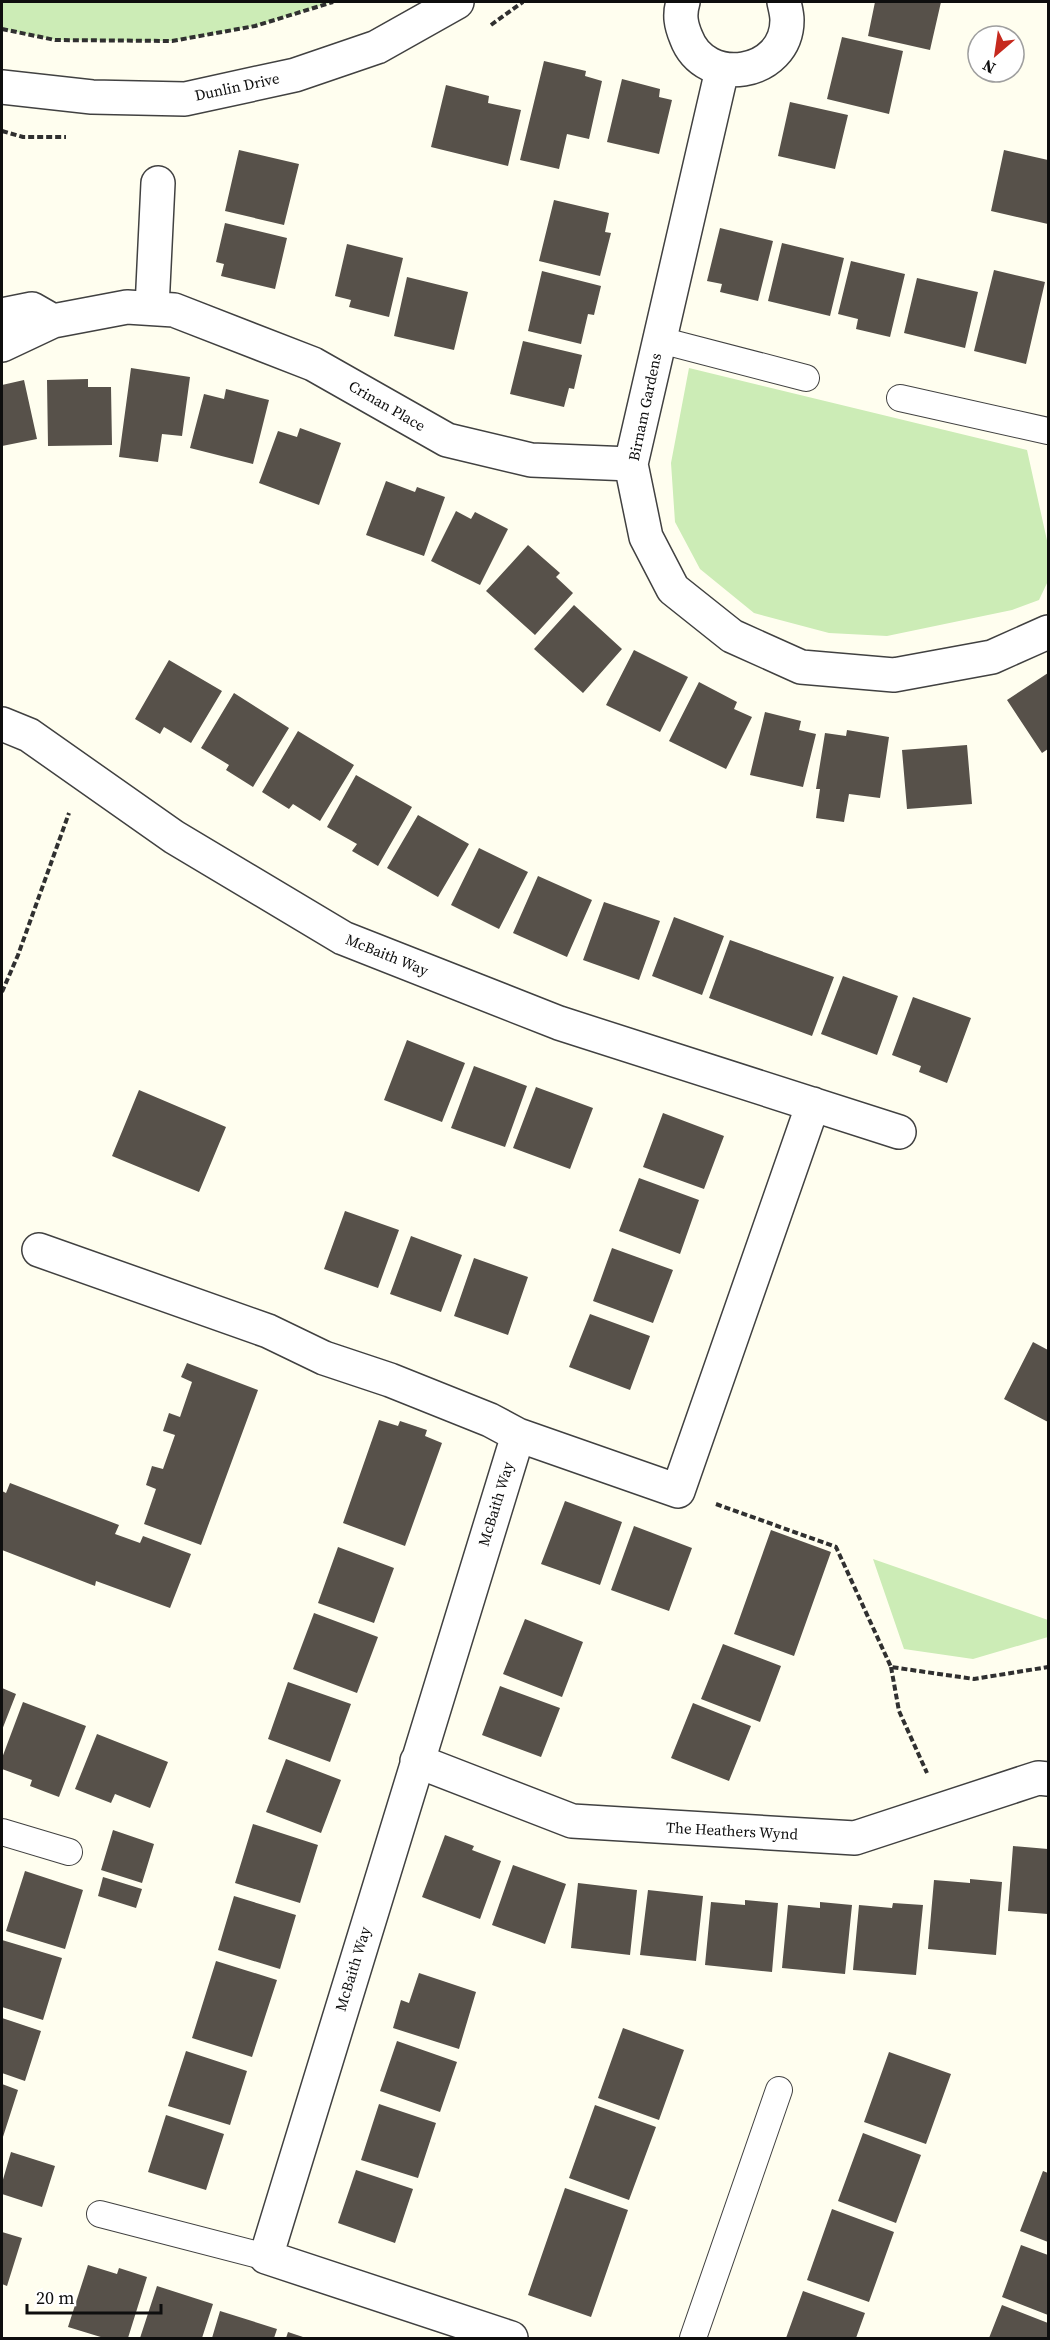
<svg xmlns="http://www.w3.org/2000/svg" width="1050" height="2340" font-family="'Source Serif 4',serif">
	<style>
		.green { fill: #ccecb6 }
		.building { fill: #57514a }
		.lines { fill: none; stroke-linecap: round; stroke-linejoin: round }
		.service-casing { stroke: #414141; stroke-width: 28 }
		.minor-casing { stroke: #414141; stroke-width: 36 }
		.tertiary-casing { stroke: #414141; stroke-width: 36 }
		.path { stroke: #303030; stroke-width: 4; stroke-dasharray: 6 3; stroke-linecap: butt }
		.service { stroke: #fff; stroke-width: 26 }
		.minor { stroke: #fff; stroke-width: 33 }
		.tertiary { stroke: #fff; stroke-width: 33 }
		.labels { text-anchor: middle; stroke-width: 6; stroke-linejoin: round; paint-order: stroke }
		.street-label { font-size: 15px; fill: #0e0e0e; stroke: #fff }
	</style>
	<rect width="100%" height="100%" fill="#fffeef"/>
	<path class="green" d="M 2,2 L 333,2 L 255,26 L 172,41 L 55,40 L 2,29 Z
		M 689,368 L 1027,450 L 1048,545 L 1048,581 L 1039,600 L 1012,610 L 887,636 L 829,633 L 754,613 L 700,569 L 675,522 L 671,463 Z
		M 873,1559 L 1048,1620 L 1048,1637 L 973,1659 L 904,1649 Z"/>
	<path class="building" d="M 875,2 L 941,2 L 930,50 L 868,36 Z
		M 842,37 L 903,51 L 889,114 L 827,99 Z
		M 544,61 L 586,71 L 585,76 L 602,81 L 589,139 L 567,134 L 559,169 L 520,160 Z
		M 622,79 L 660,89 L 659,97 L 672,100 L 659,154 L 607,142 Z
		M 446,85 L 489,96 L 488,103 L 521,110 L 508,166 L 431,147 Z
		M 790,102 L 848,115 L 835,169 L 778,156 Z
		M 239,150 L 299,164 L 284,225 L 225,211 Z
		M 1004,150 L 1048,160 L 1048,224 L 991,211 Z
		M 554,200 L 609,213 L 605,232 L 611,233 L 600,276 L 539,261 Z
		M 225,223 L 287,238 L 275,289 L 221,276 L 224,264 L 216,262 Z
		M 720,228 L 773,241 L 758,301 L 720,292 L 722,284 L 707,281 Z
		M 782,243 L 844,258 L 830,316 L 768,301 Z
		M 347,244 L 403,258 L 389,317 L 349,307 L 351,300 L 335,296 Z
		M 851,261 L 905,274 L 890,337 L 856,329 L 858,319 L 838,314 Z
		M 994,270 L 1045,282 L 1026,364 L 974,351 Z
		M 542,271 L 601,286 L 594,315 L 588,314 L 581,344 L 528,331 Z
		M 407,277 L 468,292 L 454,350 L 394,336 Z
		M 917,278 L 978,292 L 965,348 L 904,333 Z
		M 523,341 L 582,355 L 574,389 L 569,388 L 564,407 L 510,394 Z
		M 131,368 L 190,377 L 182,436 L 162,434 L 158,462 L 119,457 Z
		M 88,379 L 88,387 L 111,387 L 112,445 L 48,446 L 47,380 Z
		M 24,380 L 37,439 L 2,446 L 2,385 Z
		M 226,389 L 269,400 L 253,464 L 190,448 L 204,394 L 224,399 Z
		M 300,428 L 341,443 L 319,505 L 259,483 L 278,431 L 297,437 Z
		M 386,481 L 415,492 L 417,487 L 445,497 L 424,556 L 366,535 Z
		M 456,511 L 471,519 L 475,512 L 508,529 L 480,585 L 431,561 Z
		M 528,545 L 560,573 L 556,577 L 573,593 L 535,635 L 486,591 Z
		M 574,605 L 622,649 L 583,693 L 534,649 Z
		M 634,650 L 688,677 L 660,732 L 606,705 Z
		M 169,660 L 222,691 L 191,743 L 164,727 L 160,734 L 135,719 Z
		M 1048,673 L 1048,749 L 1042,753 L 1007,700 Z
		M 699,682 L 737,702 L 734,709 L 752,717 L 726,769 L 669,741 Z
		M 234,693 L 289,728 L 253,787 L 226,770 L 229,765 L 201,748 Z
		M 765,712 L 801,721 L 799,730 L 816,734 L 803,787 L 750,775 Z
		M 847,730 L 889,737 L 880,798 L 849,794 L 844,822 L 816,818 L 820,789 L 816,789 L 825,733 L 846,736 Z
		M 298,731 L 354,765 L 320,821 L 293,804 L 289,809 L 262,792 Z
		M 967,745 L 972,804 L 907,809 L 902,750 Z
		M 356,775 L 412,807 L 378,866 L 352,851 L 357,844 L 327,827 Z
		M 418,815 L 469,844 L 438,897 L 387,868 Z
		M 479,848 L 528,872 L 499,929 L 451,905 Z
		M 538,876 L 592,900 L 567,957 L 513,933 Z
		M 604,902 L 660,921 L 639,980 L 583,960 Z
		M 674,917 L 724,936 L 702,995 L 652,976 Z
		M 730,940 L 834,977 L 812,1036 L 709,998 Z
		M 843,976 L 898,996 L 877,1055 L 821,1034 Z
		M 913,997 L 971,1018 L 947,1083 L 919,1072 L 921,1066 L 892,1055 Z
		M 407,1040 L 465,1063 L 442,1122 L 384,1100 Z
		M 474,1066 L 527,1086 L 505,1147 L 451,1128 Z
		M 536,1087 L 593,1108 L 570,1169 L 513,1148 Z
		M 139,1090 L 226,1127 L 199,1192 L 112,1156 Z
		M 663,1113 L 724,1136 L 704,1189 L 643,1167 Z
		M 639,1178 L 699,1200 L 680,1254 L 619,1231 Z
		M 345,1211 L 399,1230 L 378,1288 L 324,1269 Z
		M 411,1236 L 462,1255 L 441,1312 L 390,1294 Z
		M 612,1248 L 673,1270 L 653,1323 L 593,1301 Z
		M 474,1258 L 528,1277 L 508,1335 L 454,1316 Z
		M 590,1314 L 650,1336 L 630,1390 L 569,1367 Z
		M 1033,1342 L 1048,1350 L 1048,1422 L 1004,1399 Z
		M 187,1363 L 258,1390 L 201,1545 L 144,1524 L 156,1489 L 146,1485 L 152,1466 L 163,1469 L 175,1435 L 163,1431 L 169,1413 L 180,1417 L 192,1382 L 181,1377 Z
		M 379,1420 L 398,1426 L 400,1421 L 427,1430 L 425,1436 L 442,1443 L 405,1546 L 343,1523 Z
		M 10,1483 L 119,1525 L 115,1534 L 140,1543 L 143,1536 L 191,1554 L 170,1608 L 96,1581 L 95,1586 L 2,1550 L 2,1491 L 6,1493 Z
		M 565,1501 L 622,1522 L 600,1585 L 541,1564 Z
		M 634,1526 L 692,1548 L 669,1611 L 611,1590 Z
		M 771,1530 L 831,1552 L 794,1656 L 734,1634 Z
		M 338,1547 L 394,1568 L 374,1623 L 318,1603 Z
		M 314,1613 L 378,1637 L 357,1693 L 293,1669 Z
		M 525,1619 L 583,1642 L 562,1697 L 503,1674 Z
		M 723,1644 L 781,1666 L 760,1722 L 701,1699 Z
		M 288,1682 L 351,1704 L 330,1762 L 268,1739 Z
		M 500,1686 L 560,1708 L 541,1757 L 482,1735 Z
		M 2,1688 L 16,1694 L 2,1730 Z
		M 23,1702 L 86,1726 L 59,1797 L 30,1786 L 32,1780 L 2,1769 L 2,1758 Z
		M 693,1703 L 751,1726 L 729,1781 L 671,1758 Z
		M 97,1734 L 168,1762 L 150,1808 L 115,1794 L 111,1803 L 75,1789 Z
		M 286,1759 L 341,1780 L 321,1833 L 266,1812 Z
		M 253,1824 L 318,1845 L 300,1903 L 235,1883 Z
		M 113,1830 L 154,1844 L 142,1883 L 101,1870 Z
		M 445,1835 L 474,1846 L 472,1850 L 501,1861 L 480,1919 L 422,1897 Z
		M 1013,1846 L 1048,1849 L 1048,1914 L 1008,1911 Z
		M 513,1865 L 566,1884 L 545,1944 L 492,1925 Z
		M 25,1871 L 83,1890 L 65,1949 L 6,1931 Z
		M 103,1877 L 142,1889 L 136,1908 L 98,1896 Z
		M 970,1879 L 1002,1882 L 996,1955 L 928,1949 L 934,1880 L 970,1883 Z
		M 578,1883 L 637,1890 L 630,1955 L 571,1948 Z
		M 648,1890 L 703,1896 L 696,1961 L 640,1955 Z
		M 234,1896 L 296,1915 L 280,1969 L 218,1950 Z
		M 745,1900 L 778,1903 L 772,1972 L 705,1965 L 711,1902 L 745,1905 Z
		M 820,1902 L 852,1905 L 845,1974 L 782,1968 L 788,1905 L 820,1908 Z
		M 893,1903 L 923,1905 L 916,1975 L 853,1970 L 859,1905 L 892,1908 Z
		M 2,1940 L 62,1958 L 43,2020 L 2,2007 Z
		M 216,1961 L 277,1980 L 252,2057 L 192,2038 Z
		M 419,1973 L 476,1992 L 459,2049 L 393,2028 L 401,2000 L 409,2003 Z
		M 2,2018 L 41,2031 L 25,2081 L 2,2073 Z
		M 623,2028 L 684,2050 L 659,2120 L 598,2098 Z
		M 397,2041 L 457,2062 L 440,2112 L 380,2091 Z
		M 186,2051 L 247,2071 L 230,2125 L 168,2106 Z
		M 889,2052 L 951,2074 L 926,2144 L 864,2122 Z
		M 2,2084 L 18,2090 L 2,2140 Z
		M 379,2104 L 436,2123 L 418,2178 L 361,2160 Z
		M 595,2105 L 656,2127 L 629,2200 L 569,2178 Z
		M 166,2115 L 224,2134 L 206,2190 L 148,2172 Z
		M 863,2133 L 921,2155 L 896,2223 L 838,2201 Z
		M 11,2152 L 55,2166 L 42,2207 L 2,2194 L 2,2183 Z
		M 356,2170 L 413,2189 L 395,2243 L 338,2223 Z
		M 1043,2171 L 1048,2173 L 1048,2242 L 1020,2231 Z
		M 565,2188 L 628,2210 L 591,2317 L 528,2295 Z
		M 832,2209 L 894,2232 L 869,2302 L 807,2280 Z
		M 2,2232 L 22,2238 L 7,2286 L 2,2284 Z
		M 1021,2245 L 1048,2255 L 1048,2315 L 1002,2297 Z
		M 88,2265 L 117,2274 L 119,2268 L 147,2277 L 128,2338 L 104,2338 L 68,2327 Z
		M 157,2286 L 213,2304 L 202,2338 L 140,2338 Z
		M 803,2291 L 865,2313 L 856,2338 L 786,2338 Z
		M 1002,2305 L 1048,2323 L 1048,2338 L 989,2338 Z
		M 220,2311 L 277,2329 L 274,2338 L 212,2338 Z
		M 288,2332 L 306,2338 L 286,2338 Z"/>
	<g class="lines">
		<g class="service-casing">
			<path id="service" d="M 660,340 L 806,378
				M 900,398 L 1048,431
				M 2,1832 L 69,1852
				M 100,2214 L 266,2257
				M 693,2338 L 779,2090"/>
		</g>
		<g class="minor-casing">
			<path id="minor" d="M 683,2 C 679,15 681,25 686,37 C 705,89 787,76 787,20 C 787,14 785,7 784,2
				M 722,70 L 631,464 L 646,537 L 673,589 L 732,636 L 801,667 L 894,675 L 992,657 L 1048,632
				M 152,308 L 158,183
				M 2,315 L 32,309 L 53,321
				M 2,345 L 53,321 L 127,307 L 174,310 L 313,364 L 447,440 L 531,460 L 631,464
				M 2,724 L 29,735 L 174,837 L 343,938 L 559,1023 L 899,1132
				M 39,1250 L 268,1331 L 324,1358 L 390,1380 L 490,1420 L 518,1435 L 678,1491 L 813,1104
				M 417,1761 L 572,1821 L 855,1838 L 1038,1778 L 1048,1779
				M 511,2338 L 266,2257 L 518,1435"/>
		</g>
		<g class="tertiary-casing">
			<path id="tertiary" d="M 2,87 L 92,97 L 185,99 L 295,75 L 377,47 L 457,2"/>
		</g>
		<path class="path" d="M 491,25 L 523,2
			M 2,29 L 55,40 L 172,41 L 255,26 L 333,2
			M 2,131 L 23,137 L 66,137
			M 2,992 L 18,955 L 69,813
			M 716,1504 L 836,1547 L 891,1667 L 974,1679 L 1048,1667
			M 891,1667 L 899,1711 L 927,1773"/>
		<use href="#service" class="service"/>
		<use href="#minor" class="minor"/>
		<use href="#tertiary" class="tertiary"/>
	</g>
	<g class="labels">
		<g class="street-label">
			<text transform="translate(237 87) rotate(-12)" y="5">Dunlin Drive</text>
			<text transform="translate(387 406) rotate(30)" y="5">Crinan Place</text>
			<text transform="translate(645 407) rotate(-78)" y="5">Birnam Gardens</text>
			<text transform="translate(387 955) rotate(22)" y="5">McBaith Way</text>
			<text transform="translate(496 1504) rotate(-73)" y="5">McBaith Way</text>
			<text transform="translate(732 1831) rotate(3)" y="5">The Heathers Wynd</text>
			<text transform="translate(353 1969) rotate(-73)" y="5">McBaith Way</text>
		</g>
	</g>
	<rect width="1050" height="2340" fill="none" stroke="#0e0e0e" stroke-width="6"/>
	<g transform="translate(996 54) rotate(209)"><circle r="28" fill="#ffffff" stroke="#9f9f9f" stroke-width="1.5"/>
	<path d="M0-4.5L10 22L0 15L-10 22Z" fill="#c6291e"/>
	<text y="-9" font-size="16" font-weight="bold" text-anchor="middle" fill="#0e0e0e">N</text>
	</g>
	<path d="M27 2304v9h134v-9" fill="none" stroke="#0e0e0e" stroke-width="3"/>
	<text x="36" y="2304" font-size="18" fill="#0e0e0e" stroke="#ffffff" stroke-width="4.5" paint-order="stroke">20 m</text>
</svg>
